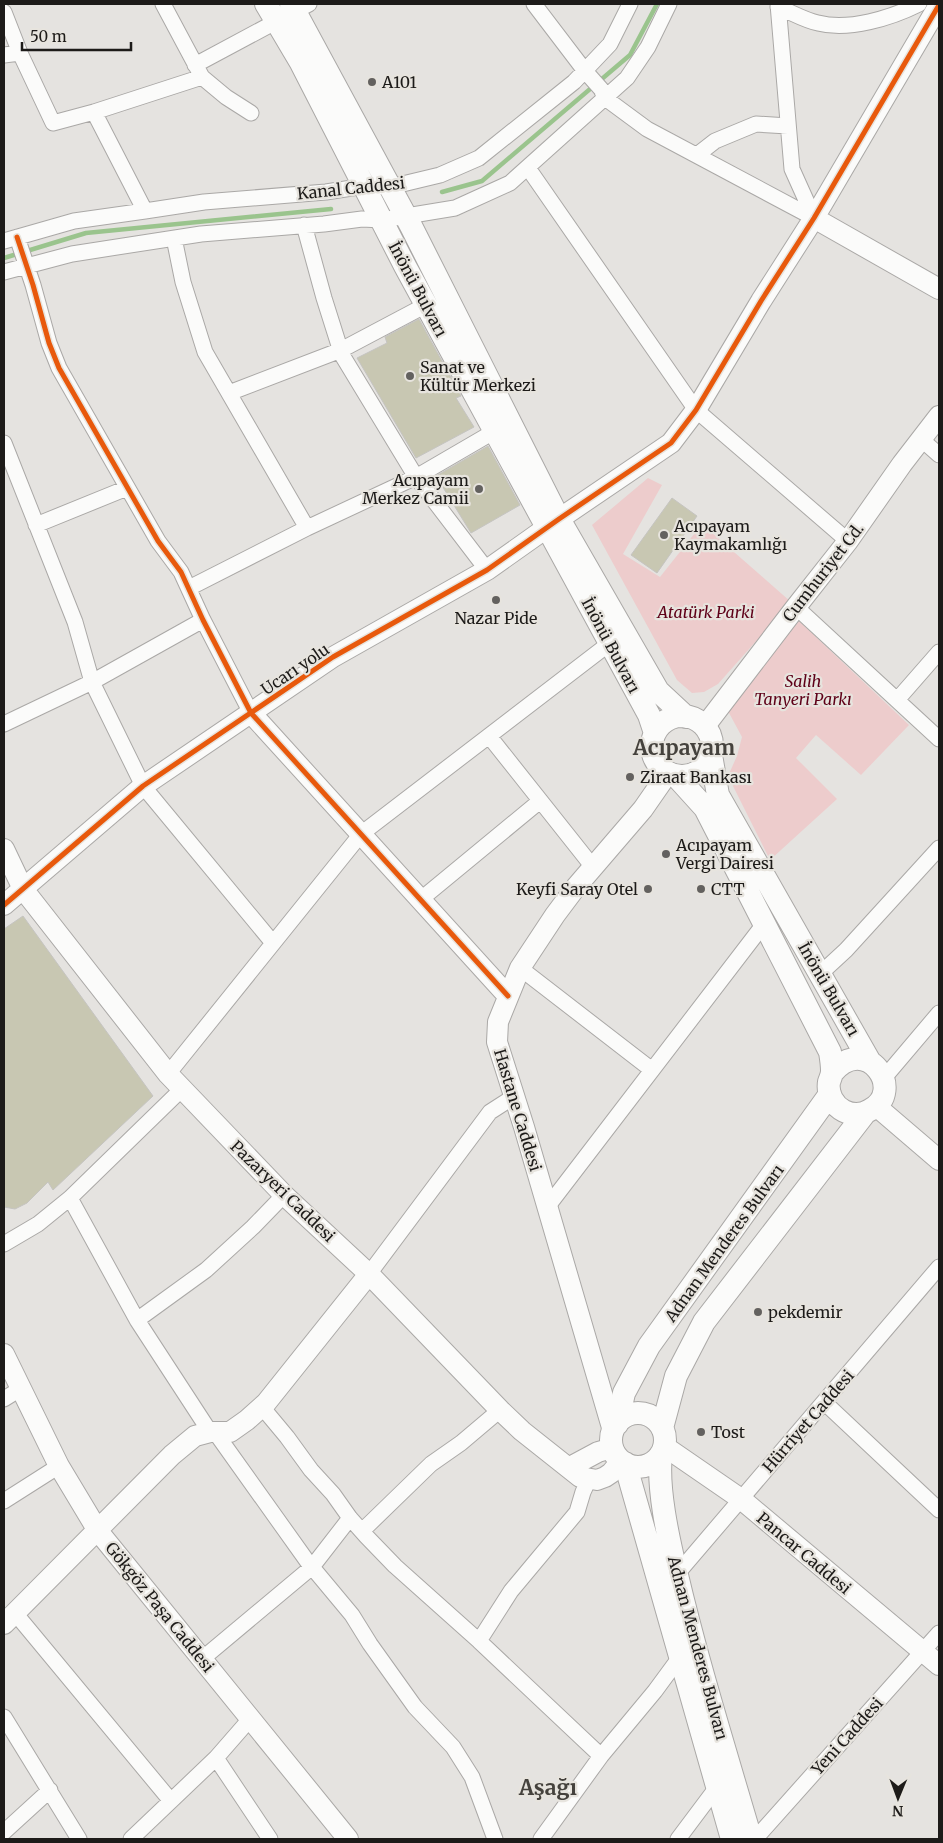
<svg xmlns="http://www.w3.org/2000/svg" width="943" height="1843" font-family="Merriweather,serif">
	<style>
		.green { fill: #edcccc }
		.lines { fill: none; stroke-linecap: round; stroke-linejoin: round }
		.stream { stroke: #9ac48d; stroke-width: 4.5 }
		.building { fill: #c8c7b2; stroke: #c5c4c1 }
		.minor-casing { stroke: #aaa8a6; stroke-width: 17 }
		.tertiary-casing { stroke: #aaa8a6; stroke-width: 22 }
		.secondary-casing { stroke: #aaa8a6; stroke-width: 24 }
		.minor { stroke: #fbfbfa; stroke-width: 15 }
		.tertiary { stroke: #fbfbfa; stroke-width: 20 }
		.secondary { stroke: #fbfbfa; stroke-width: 22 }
		.cycleway-casing { stroke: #e7e4de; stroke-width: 8 }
		.cycleway { stroke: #e8590c; stroke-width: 5 }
		.poi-dot { fill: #63615f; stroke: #e7e4de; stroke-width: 2 }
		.labels { text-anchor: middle; stroke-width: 4.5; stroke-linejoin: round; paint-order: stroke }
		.poi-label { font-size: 16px; fill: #1d1b19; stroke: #e7e4de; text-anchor: start }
		.street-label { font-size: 16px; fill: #1d1b19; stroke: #e7e4de }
		.park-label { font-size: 16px; font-style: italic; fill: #5e0018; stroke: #e7e4de }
		.district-label { font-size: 21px; font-weight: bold; fill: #45423d; stroke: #e7e4de }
	</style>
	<rect width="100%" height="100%" fill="#e5e3e0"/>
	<path class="green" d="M 648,478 L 662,485 L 623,554 L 660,577 L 702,524 L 791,602 L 718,684 L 704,692 L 692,693 L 677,680 L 592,525 Z
		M 799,621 L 909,725 L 861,775 L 816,735 L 796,758 L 837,799 L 770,860 L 728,776 L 737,756 L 742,737 L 728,711 Z"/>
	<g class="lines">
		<path class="stream" d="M 442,192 L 482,181 L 630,55 L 657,4
			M 4,258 L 86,233 L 331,209"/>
	</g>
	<path class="building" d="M 419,319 L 461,396 L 456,398 L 474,427 L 416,458 L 357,358 L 387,343 L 385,337 Z
		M 488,446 L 520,505 L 471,533 L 436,476 Z
		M 672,498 L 697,516 L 657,573 L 631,555 Z
		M 23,916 L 153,1096 L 53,1190 L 48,1182 L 27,1203 L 15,1209 L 4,1207 L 4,929 Z"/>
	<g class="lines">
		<g class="minor-casing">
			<path id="minor" d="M 163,4 L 202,77 L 226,97 L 251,113
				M 534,4 L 585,71 L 601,89 L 605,98 L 647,129 L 814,218
				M 778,4 L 792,169 L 814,218
				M 778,7 C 791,12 804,20 818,23 C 849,31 891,18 919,4
				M 4,12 L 20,53 L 53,123 L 94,112 L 202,77
				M 4,55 L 20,53
				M 195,65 L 309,4
				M 94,112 L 145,211
				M 697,155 L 715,141 L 756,124 L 788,126
				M 528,168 L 696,410 L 848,541
				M 304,225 L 324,298 L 342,355 L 416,477 L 487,570
				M 17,237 L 33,285 L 49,343 L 59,368 L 158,541 L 181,572 L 203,620 L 251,713
				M 174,238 L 183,282 L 205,352 L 307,528
				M 4,241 L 74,221 L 145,211 L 204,202 L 326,192 L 365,186 L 390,187 L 440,175 L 479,158 L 574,82 L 610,44 L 630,4
				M 4,272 L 72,254 L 201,234 L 324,224 L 362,219 L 382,220 L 455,208 L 510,183 L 627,78 L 648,47 L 669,4
				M 229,393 L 341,350 L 426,305
				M 921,439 L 939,455
				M 4,443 L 75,622 L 92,682 L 143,786 L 273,943
				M 36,525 L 127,488
				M 189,588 L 307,528 L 416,477 L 495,431
				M 796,607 L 939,739
				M 897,700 L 939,652
				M 4,724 L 92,682 L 203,620
				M 489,736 L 593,867
				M 420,900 L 540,801
				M 520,968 L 652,1070
				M 820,974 L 846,950 L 939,848
				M 168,1074 L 361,834 L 610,643
				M 884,1078 L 939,1013
				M 70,1198 L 137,1320 L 210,1432
				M 548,1206 L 764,924
				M 4,1244 L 38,1224 L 70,1198 L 182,1089
				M 369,1274 L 490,1112 L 515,1096
				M 137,1320 L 206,1270 L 253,1227 L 284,1195
				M 4,1399 L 20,1389
				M 824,1402 L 939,1510
				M 262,1407 L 287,1437 L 311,1470 L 333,1494 L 350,1518 L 366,1536 L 395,1566 L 479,1641 L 601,1756
				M 215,1432 L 307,1561 L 352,1615 L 370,1644 L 415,1707 L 453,1747 L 472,1777 L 495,1839
				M 4,1501 L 59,1466
				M 362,1531 L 431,1464 L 461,1443 L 500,1410
				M 677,1574 L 939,1267
				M 15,1613 L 171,1801
				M 479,1641 L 511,1591 L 577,1512 L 583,1492 L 589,1479
				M 202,1659 L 312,1567 L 350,1518
				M 4,1717 L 79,1839
				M 250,1719 L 216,1758 L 270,1839
				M 4,1832 L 50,1790
				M 131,1839 L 216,1758
				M 541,1839 L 601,1756 L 655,1691 L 680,1657
				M 678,1839 L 717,1787
				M 755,1839 L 939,1633"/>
		</g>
		<g class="tertiary-casing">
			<path id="tertiary" d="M 814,218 L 939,289
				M 251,713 L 508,996
				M 705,726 L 796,607 L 848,541 L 902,464 L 939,416
				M 4,849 L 23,889 L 168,1074 L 284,1195 L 369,1274 L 500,1410 L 522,1431 L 580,1477 L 597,1480 L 605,1477 L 611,1473 L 621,1461
				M 4,905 L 143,786 L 333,657 L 487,570 L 559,519 L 671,443 L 696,410 L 761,301 L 814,218 L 939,5
				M 876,1106 L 939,1160
				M 4,1354 L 59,1466 L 98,1531 L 348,1839
				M 613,1431 L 524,1127 L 497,1042 L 498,1022 L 520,968 L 555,915 L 576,887 L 643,809 L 668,773
				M 664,1446 L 741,1499 L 939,1665
				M 570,1467 L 598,1452 L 612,1448
				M 4,1624 L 172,1455 L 195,1436 L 210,1432 L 230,1432 L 247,1420 L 266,1403 L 369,1274"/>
		</g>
		<g class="secondary-casing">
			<path id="secondary" d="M 266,4 L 301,63 L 405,266 L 649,715 L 655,733
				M 291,4 L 411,226 L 559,519 L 658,691 L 686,717
				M652 746a30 30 0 1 1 60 0a30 30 0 1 1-60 0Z
				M 711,755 L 718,795 L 870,1062
				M 676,776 L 705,808 L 830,1052 C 831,1058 832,1065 832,1071 C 832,1075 830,1079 829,1082 C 827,1094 834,1106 844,1111 C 852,1115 862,1115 870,1110 C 907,1091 866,1032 832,1073
				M611 1440a27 27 0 1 1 54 0a27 27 0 1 1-54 0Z
				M 617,1424 L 624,1393 L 649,1346 L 830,1094
				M 662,1428 L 676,1376 L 704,1322 L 865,1113
				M 661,1454 C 657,1488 668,1537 676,1571 C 697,1661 725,1750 751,1839
				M 625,1463 L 732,1839"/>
		</g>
		<use href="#minor" class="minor"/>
		<use href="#tertiary" class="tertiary"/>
		<use href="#secondary" class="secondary"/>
		<g class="cycleway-casing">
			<path id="cycleway" d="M 17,237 L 33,285 L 49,343 L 59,368 L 158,541 L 181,572 L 203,620 L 251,713 L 508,996
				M 4,905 L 143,786 L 333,657 L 487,570 L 559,519 L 671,443 L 696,410 L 761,301 L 814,218 L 939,5"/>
		</g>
		<use href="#cycleway" class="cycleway"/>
	</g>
	<g class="poi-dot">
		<circle cx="372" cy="82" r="5"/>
		<circle cx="410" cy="376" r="5"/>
		<circle cx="479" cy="489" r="5"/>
		<circle cx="664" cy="535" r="5"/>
		<circle cx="496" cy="600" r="5"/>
		<circle cx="630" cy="777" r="5"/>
		<circle cx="666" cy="854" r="5"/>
		<circle cx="648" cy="889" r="5"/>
		<circle cx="701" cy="889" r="5"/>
		<circle cx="758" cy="1312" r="5"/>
		<circle cx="701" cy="1432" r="5"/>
	</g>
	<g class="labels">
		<g class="poi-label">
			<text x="382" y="88">A101</text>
			<text x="420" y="373">Sanat ve<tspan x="420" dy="18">Kültür Merkezi</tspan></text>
			<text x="469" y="486" text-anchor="end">Acıpayam<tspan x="469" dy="18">Merkez Camii</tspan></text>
			<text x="674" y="532">Acıpayam<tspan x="674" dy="18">Kaymakamlığı</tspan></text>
			<text x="496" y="624" text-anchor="middle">Nazar Pide</text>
			<text x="640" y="783">Ziraat Bankası</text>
			<text x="676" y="851">Acıpayam<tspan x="676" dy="18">Vergi Dairesi</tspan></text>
			<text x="638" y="895" text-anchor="end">Keyfi Saray Otel</text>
			<text x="711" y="895">CTT</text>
			<text x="768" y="1318">pekdemir</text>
			<text x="711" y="1438">Tost</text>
		</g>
		<g class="street-label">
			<text transform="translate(351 188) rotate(-6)" y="6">Kanal Caddesi</text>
			<text transform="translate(418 289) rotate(62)" y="6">İnönü Bulvarı</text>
			<text transform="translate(823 572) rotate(-52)" y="6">Cumhuriyet Cd.</text>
			<text transform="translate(611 645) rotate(62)" y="6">İnönü Bulvarı</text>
			<text transform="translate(295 669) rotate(-34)" y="6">Ucarı yolu</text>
			<text transform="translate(829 989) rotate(60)" y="6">İnönü Bulvarı</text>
			<text transform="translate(518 1110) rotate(73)" y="6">Hastane Caddesi</text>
			<text transform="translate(283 1191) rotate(44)" y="6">Pazaryeri Caddesi</text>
			<text transform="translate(724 1243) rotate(-54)" y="6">Adnan Menderes Bulvarı</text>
			<text transform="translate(808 1421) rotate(-49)" y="6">Hürriyet Caddesi</text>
			<text transform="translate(804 1553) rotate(40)" y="6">Pancar Caddesi</text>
			<text transform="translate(160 1607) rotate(51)" y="6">Gökgöz Paşa Caddesi</text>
			<text transform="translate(698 1648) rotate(75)" y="6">Adnan Menderes Bulvarı</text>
			<text transform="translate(847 1736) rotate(-48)" y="6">Yeni Caddesi</text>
		</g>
		<g class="park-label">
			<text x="706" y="618">Atatürk Parki</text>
			<text x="803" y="687">Salih<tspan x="803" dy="18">Tanyeri Parkı</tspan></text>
		</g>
		<g class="district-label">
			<text x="684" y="755">Acıpayam</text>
			<text x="548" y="1795">Aşağı</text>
		</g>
	</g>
	<rect width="943" height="1843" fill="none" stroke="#1d1b19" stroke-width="10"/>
	<g transform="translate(898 1798) rotate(181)" stroke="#e7e4de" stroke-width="4" paint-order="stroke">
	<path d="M0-4L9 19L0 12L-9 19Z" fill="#1d1b19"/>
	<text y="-8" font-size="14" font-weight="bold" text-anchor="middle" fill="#1d1b19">N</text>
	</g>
	<path d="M22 42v8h109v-8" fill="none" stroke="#1d1b19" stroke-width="2.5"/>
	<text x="30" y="42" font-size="15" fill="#1d1b19" stroke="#e7e4de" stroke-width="4" paint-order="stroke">50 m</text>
</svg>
